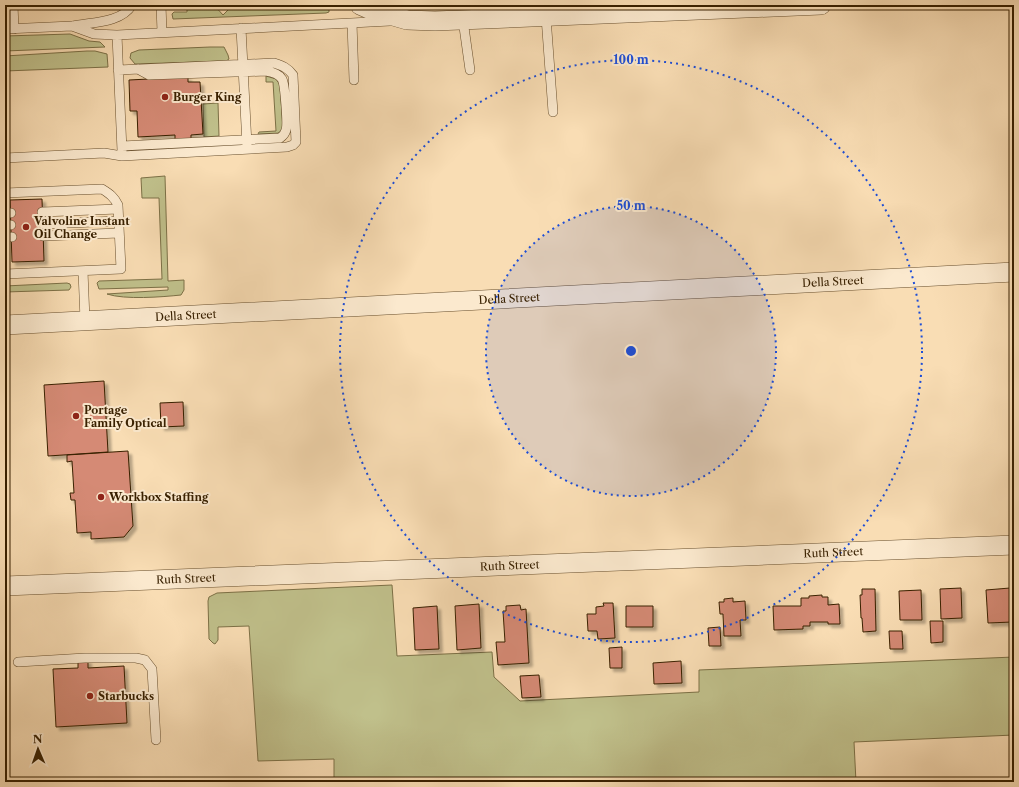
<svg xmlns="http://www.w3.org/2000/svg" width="1019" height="787" font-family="'Libre Caslon Text',serif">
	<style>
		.green { fill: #c0c08b; stroke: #7c7046 }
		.building { fill: #d58a75; stroke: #382000; filter: url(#shadow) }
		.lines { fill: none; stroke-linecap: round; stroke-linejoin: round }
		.lane-casing { stroke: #684f2d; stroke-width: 10 }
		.street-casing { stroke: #684f2d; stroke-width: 20 }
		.lane { stroke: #fbe9ce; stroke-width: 9 }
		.street { stroke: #fbe9ce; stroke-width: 19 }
		.ring { fill: none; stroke: #1d4ed8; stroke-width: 2; stroke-dasharray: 2 4 }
		.poi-dot { fill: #8f2418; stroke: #fbe9ce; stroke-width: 1.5 }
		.labels { text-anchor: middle; stroke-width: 4; stroke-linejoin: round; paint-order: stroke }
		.poi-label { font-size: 11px; font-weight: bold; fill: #382000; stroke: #fbe9ce; text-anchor: start }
		.street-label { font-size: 11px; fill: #382000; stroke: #fbe9ce }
		.centre { fill: #1d4ed8; stroke: #fbe9ce; stroke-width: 2 }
		.ring-label { font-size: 12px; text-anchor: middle; font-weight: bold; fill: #1d4ed8; stroke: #fbe9ce; stroke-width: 4; stroke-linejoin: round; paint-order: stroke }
	</style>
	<defs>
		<filter id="shadow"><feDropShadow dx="3.5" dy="3.5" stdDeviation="1" flood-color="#0004"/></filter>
	</defs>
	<rect width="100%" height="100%" fill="#f9ddb4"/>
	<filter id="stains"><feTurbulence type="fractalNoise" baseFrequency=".005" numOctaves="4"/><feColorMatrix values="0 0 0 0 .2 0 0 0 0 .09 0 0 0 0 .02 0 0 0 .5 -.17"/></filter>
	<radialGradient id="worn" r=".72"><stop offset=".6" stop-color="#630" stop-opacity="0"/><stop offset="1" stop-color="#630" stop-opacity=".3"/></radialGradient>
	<path class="green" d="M 187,5 L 214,5 L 223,15 L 233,5 L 238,7 L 239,5 L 325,5 L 329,10 L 329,12 L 326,13 L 173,19 L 172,14 L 174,12 L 187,12 Z
		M 70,34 L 89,41 L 100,42 L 105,47 L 5,51 L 5,36 Z
		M 210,47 L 224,47 L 228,55 L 229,59 L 226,61 L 135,64 L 130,58 L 131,53 L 139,50 Z
		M 87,51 L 95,51 L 107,54 L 108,67 L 5,71 L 5,56 Z
		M 266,76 L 276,79 L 280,85 L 283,129 L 281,133 L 258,134 L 259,132 L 276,131 L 273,82 L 266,82 Z
		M 218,103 L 219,136 L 204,137 L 203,104 Z
		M 165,176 L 168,281 L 184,280 L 184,290 L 181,295 C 162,297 125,300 107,294 L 168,290 L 168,287 L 99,289 L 97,283 L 99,281 L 162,279 L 159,198 L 142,198 L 141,178 Z
		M 67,283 L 70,284 L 71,287 L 69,290 L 5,292 L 5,286 Z
		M 392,585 L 397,656 L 492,652 L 494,677 L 520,701 L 699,692 L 699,670 L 1014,657 L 1014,735 L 854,742 L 856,782 L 334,782 L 334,759 L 258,761 L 249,626 L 218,627 L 218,640 L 215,644 L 213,643 L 209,639 L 208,601 L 209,597 L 217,593 Z"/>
	<path class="building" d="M 188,77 L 188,82 L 200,82 L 203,134 L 191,135 L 191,139 L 175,140 L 175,135 L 138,137 L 137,111 L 130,111 L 129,80 Z
		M 42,199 L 44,261 L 12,262 L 10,200 Z
		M 104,381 L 108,452 L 48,456 L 44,385 Z
		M 183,402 L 184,426 L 161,427 L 160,403 Z
		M 128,451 L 133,526 L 124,537 L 91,539 L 91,532 L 77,533 L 75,500 L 71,500 L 70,493 L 74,493 L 72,461 L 67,462 L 67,455 Z
		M 961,588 L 962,618 L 941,619 L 940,589 Z
		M 1010,588 L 1012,622 L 988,623 L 986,590 Z
		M 862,589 L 875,589 L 876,631 L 863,632 L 862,618 L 861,618 L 860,595 L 862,595 Z
		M 921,590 L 922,620 L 900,620 L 899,591 Z
		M 822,595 L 822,597 L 828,597 L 828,605 L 839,604 L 840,624 L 828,624 L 828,622 L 810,622 L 810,626 L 803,626 L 803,629 L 774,630 L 773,606 L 801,606 L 801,598 L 809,598 L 809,596 Z
		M 733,598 L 733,602 L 745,601 L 746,620 L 740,620 L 741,636 L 724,636 L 723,614 L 720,614 L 719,602 L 724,602 L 724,599 Z
		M 603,603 L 613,603 L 615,638 L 598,639 L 597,631 L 588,631 L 587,614 L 596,614 L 596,607 L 604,606 Z
		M 479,604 L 481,648 L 457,650 L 455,606 Z
		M 520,605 L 521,610 L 526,609 L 529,663 L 498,665 L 496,642 L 505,642 L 503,611 L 506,611 L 506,606 Z
		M 437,606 L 439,649 L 415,650 L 413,608 Z
		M 626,606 L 653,606 L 653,627 L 626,627 Z
		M 930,621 L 943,621 L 943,642 L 931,643 Z
		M 720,627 L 721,646 L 709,646 L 708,628 Z
		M 889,631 L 902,631 L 903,649 L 890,649 Z
		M 622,647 L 622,668 L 610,668 L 609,648 Z
		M 78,660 L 88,660 L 88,668 L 124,666 L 127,723 L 56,727 L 53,669 L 78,668 Z
		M 681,661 L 682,683 L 654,684 L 653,663 Z
		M 539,675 L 541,697 L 522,698 L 520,676 Z"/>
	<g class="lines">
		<g class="lane-casing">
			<path id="lane" d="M 13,5 L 14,29
				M 161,5 L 162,32
				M 546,17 L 553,112
				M 463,20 L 470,70
				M 352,23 L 354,80
				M 73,26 C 93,22 121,23 132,5
				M 241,28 L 247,145
				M 5,29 L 72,26 L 94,34 L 117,35 L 390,21
				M 117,35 L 122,151
				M 122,146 L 280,138 C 283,136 285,134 286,130 C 288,125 285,84 282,79 C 279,74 272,72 266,71 L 149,75 L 138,69
				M 5,158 L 104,153 L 122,156 L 287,147 L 293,145 L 296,142 L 293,75 C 288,68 283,66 274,63 L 118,70
				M 5,193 L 102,189 C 110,194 114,197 118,205 L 121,269 L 5,274
				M 42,212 L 118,209
				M 5,213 L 11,213
				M 43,224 L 119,221
				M 5,225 L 11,225
				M 43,236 L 119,233
				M 5,237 L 12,237
				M 83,271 L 85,320
				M 18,662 L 85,658 L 136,658 L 145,660 L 152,669 L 156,740"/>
		</g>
		<g class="street-casing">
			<g id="street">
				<path d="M 360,5 L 369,9 L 407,20 L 435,21 L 821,5"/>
				<path id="s1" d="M 5,325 L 1014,272"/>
				<path id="s2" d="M 5,586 L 1014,545"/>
			</g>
		</g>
		<use href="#lane" class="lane"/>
		<use href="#street" class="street"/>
	</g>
	<circle cx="631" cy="351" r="145" fill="#1d4ed8" fill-opacity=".12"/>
	<g class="ring">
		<circle cx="631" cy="351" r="145"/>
		<circle cx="631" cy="351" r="291"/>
	</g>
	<g class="poi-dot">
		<circle cx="165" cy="97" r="4"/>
		<circle cx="26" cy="227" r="4"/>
		<circle cx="76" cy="416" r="4"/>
		<circle cx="101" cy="497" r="4"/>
		<circle cx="90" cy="696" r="4"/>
	</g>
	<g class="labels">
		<g class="poi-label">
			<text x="173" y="101">Burger King</text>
			<text x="34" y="225">Valvoline Instant<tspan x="34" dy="13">Oil Change</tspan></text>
			<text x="84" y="414">Portage<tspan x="84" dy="13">Family Optical</tspan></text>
			<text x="109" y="501">Workbox Staffing</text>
			<text x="98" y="700">Starbucks</text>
		</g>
		<g class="street-label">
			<text dy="4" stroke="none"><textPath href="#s1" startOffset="829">Della Street</textPath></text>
			<text dy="4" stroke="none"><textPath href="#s1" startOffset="505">Della Street</textPath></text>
			<text dy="4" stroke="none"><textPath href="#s1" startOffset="181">Della Street</textPath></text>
			<text dy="4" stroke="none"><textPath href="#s2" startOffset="829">Ruth Street</textPath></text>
			<text dy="4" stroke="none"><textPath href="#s2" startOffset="505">Ruth Street</textPath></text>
			<text dy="4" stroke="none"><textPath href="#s2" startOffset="181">Ruth Street</textPath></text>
		</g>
	</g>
	<circle cx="631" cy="351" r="6" class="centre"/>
	<g class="ring-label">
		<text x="631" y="64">100 m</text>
		<text x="631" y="210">50 m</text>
	</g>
	<rect width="1019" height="787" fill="none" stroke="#f9ddb4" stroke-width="20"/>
	<rect x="6" y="6" width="1007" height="775" fill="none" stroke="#382000" stroke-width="2"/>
	<rect x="10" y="10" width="999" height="767" fill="none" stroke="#382000"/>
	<g transform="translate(38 749) rotate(358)" stroke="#fbe9ce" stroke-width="3" paint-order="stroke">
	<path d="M0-3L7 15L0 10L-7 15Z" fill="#382000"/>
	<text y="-6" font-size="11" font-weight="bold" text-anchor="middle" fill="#382000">N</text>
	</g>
	<rect width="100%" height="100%" filter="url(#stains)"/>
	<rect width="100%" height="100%" fill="url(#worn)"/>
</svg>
